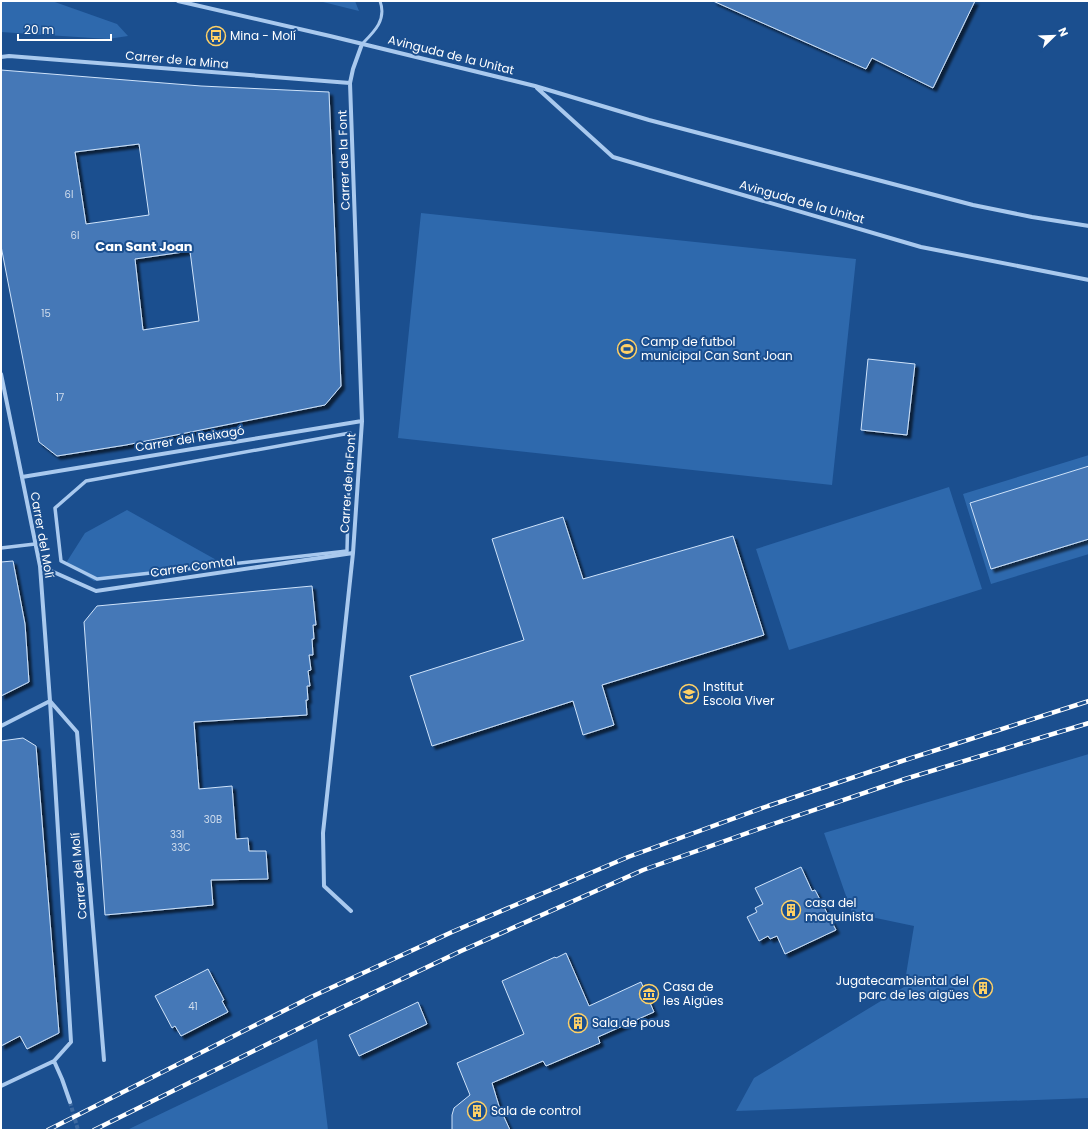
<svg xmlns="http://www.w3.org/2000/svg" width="1090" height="1131" font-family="Poppins,sans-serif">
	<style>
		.green { fill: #2e69ad }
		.building { fill: #4478b7; stroke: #cfe3fa; fill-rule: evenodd; filter: url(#shadow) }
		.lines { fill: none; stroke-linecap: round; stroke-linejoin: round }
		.minor-tunnel { stroke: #3d69a0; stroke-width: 4; stroke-dasharray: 4 2; stroke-linecap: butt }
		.service { stroke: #a9c9ee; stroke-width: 3 }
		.pedestrian { stroke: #a9c9ee; stroke-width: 3.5 }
		.minor { stroke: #a9c9ee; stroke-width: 4 }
		.rail-casing { stroke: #fff; stroke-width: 4.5 }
		.rail { stroke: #1b4f8f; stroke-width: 3; stroke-dasharray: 9; stroke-linecap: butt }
		.labels { text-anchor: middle; stroke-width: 4; stroke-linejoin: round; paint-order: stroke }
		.number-label { font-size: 10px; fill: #d0dded }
		.poi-label { font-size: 12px; fill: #fff; stroke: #1b4f8f; text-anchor: start }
		.street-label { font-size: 12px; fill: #fff; stroke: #1b4f8f }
		.neighbourhood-label { font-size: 13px; font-weight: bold; fill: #fff; stroke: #1b4f8f }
	</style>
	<defs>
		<filter id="shadow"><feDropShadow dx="3.5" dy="3.5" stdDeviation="1" flood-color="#0009"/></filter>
	</defs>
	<rect width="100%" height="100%" fill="#1b4f8f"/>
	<path class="green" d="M 1,1 L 52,1 L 117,24 L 128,36 L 108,39 L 1,32 Z
		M 319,1 L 355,1 L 359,11 Z
		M 421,213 L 856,259 L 832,485 L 398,438 Z
		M 1089,455 L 1089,554 L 991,584 L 963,494 Z
		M 949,487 L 982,589 L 789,650 L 756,549 Z
		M 127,510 L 220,562 L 94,581 L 66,563 L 85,533 Z
		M 1089,754 L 1089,1098 L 736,1111 L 754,1078 L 904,987 L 914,926 L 852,913 L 824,833 Z
		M 317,1039 L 328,1130 L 127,1130 Z"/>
	<path class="building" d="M 713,1 L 975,1 L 933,88 L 872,58 L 866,69 Z
		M 1,70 L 201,86 L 329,92 L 341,386 L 325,405 L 126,445 L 57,456 L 39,442 L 1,246 ZM 139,144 L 149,215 L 86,224 L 75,152 ZM 190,251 L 199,321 L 143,330 L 135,259 Z
		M 868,359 L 915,364 L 907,435 L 861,430 Z
		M 1089,466 L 1089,539 L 991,569 L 970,503 Z
		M 563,517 L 583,579 L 733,536 L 764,635 L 602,685 L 614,725 L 583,735 L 573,701 L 432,746 L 410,676 L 524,640 L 492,539 Z
		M 13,561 L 25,624 L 29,682 L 1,696 L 1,562 Z
		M 312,586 L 316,625 L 313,625 L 314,639 L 312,639 L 313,655 L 309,655 L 311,670 L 308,671 L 310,686 L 307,686 L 308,700 L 306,700 L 307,715 L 194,722 L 199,789 L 232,786 L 236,839 L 248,838 L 249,851 L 266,851 L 268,879 L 211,880 L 213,905 L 105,915 L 84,622 L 97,606 Z
		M 23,738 L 36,746 L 59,1033 L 27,1049 L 20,1036 L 1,1046 L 1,741 Z
		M 801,867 L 812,891 L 815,890 L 836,930 L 785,954 L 777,936 L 770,939 L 768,936 L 759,941 L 747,917 L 757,912 L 755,908 L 763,904 L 755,888 Z
		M 566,953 L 589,1006 L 641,982 L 654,1012 L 598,1037 L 600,1043 L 546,1066 L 543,1061 L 492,1083 L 499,1106 L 510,1130 L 452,1130 L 452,1115 L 454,1108 L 470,1095 L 457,1063 L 524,1034 L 502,981 L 555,957 L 556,958 Z
		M 208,969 L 224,1000 L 222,1001 L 228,1012 L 181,1036 L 175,1026 L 172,1028 L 155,996 Z
		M 418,1002 L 427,1024 L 359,1056 L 349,1035 Z"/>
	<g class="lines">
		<path class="minor-tunnel" d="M 70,1102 L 78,1130"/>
		<path class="service" d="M 362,44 C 374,32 387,20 380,1"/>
		<path class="pedestrian" d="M 350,433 L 347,551 L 97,579 L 61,561 L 55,508 L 86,481 Z
			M 1,548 L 35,544"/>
		<path class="minor" d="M 178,1 L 330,36 L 535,86 L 649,120 L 973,205 L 1032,217 L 1089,226
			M 1,57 L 9,56 L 350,83
			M 537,88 L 613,157 L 921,247 L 1089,280
			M 1,374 L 40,566 L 50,701 L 71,1042 L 54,1061 L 1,1086
			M 22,477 L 362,421
			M 40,566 L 96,591 L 353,553
			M 50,701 L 77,732 L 104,1060
			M 1,726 L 50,701
			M 351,911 L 324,886 L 323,833 L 353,553 L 362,421 L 350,83 L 353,69 L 362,44
			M 54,1061 L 62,1079 L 70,1102"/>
		<g class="rail-casing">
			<path id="rail" d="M 48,1130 L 311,997 L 452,932 L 628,857 L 768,806 L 899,762 L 1089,701
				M 94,1130 L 322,1017 L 461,951 L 643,870 L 773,824 L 905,779 L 1089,723"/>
		</g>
		<use href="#rail" class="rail"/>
	</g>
	<defs>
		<g id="bus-ring" transform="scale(1)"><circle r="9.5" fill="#1b4f8f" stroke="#ffd166" stroke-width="1.5"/><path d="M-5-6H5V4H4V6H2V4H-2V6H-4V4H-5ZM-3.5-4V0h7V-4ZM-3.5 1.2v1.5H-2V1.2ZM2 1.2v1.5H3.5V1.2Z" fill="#ffd166"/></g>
		<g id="stadium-ring" transform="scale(1)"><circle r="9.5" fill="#1b4f8f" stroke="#ffd166" stroke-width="1.5"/><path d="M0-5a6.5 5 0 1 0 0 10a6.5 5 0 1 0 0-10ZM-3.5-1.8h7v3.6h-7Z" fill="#ffd166"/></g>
		<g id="school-ring" transform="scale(1)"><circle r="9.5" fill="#1b4f8f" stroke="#ffd166" stroke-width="1.5"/><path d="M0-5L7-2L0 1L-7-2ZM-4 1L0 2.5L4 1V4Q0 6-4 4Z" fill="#ffd166"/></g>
		<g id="building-ring" transform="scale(1)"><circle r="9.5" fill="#1b4f8f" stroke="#ffd166" stroke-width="1.5"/><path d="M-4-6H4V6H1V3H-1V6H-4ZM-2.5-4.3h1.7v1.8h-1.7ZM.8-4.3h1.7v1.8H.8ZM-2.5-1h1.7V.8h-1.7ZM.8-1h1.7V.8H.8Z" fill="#ffd166"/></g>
		<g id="museum-ring" transform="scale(1)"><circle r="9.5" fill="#1b4f8f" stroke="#ffd166" stroke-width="1.5"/><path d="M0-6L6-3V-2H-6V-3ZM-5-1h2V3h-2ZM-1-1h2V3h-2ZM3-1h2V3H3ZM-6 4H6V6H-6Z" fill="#ffd166"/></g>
	</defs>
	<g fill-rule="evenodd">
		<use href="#bus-ring" x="216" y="36"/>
		<use href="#stadium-ring" x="627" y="349"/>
		<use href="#school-ring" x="689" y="694"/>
		<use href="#building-ring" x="791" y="910"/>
		<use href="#building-ring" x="983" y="988"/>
		<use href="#museum-ring" x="649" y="994"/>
		<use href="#building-ring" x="578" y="1023"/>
		<use href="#building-ring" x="477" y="1111"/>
	</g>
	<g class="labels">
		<g class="number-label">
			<text x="69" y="198">6I</text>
			<text x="75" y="239">6I</text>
			<text x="46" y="317">15</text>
			<text x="60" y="401">17</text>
			<text x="213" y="823">30B</text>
			<text x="177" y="838">33I</text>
			<text x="181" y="851">33C</text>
			<text x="193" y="1010">41</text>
		</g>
		<g class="poi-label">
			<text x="230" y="40">Mina - Molí</text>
			<text x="641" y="346">Camp de futbol<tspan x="641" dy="14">municipal Can Sant Joan</tspan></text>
			<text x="703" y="691">Institut<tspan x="703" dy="14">Escola Viver</tspan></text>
			<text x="805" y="907">casa del<tspan x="805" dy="14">maquinista</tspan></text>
			<text x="969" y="985" text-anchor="end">Jugatecambiental del<tspan x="969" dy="14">parc de les aigües</tspan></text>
			<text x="663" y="991">Casa de<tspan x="663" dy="14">les Aigües</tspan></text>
			<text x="592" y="1027">Sala de pous</text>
			<text x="491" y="1115">Sala de control</text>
		</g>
		<g class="street-label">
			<text transform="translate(451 55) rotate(14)" y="4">Avinguda de la Unitat</text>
			<text transform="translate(177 60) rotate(5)" y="4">Carrer de la Mina</text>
			<text transform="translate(344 160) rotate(-92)" y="4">Carrer de la Font</text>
			<text transform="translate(802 202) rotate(16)" y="4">Avinguda de la Unitat</text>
			<text transform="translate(190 439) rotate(-9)" y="4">Carrer del Reixagó</text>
			<text transform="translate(348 483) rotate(-86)" y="4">Carrer de la Font</text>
			<text transform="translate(42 535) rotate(80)" y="4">Carrer del Molí</text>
			<text transform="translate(193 567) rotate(-8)" y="4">Carrer Comtal</text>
			<text transform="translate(79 876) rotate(-95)" y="4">Carrer del Molí</text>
		</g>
		<g class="neighbourhood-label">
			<text x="144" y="251">Can Sant Joan</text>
		</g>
	</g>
	<rect width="1090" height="1131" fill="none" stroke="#ffffff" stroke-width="4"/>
	<g transform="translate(1054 36) rotate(67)" stroke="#1b4f8f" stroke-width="3" paint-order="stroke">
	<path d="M0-3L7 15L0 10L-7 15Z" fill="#ffffff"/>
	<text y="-6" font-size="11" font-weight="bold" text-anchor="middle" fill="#ffffff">N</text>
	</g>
	<path d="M18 34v6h93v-6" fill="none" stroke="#ffffff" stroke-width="2"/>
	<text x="24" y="34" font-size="12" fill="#ffffff" stroke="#1b4f8f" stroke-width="3" paint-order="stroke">20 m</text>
</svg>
